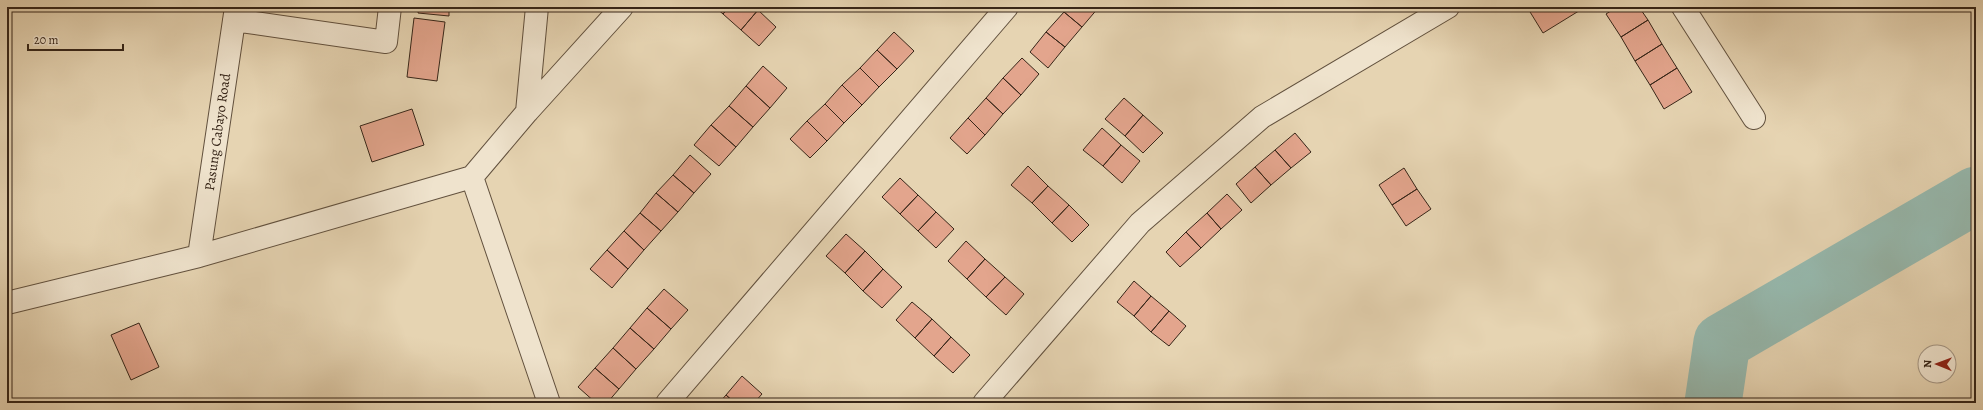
<svg xmlns="http://www.w3.org/2000/svg" width="1983" height="410" font-family="Alegreya,serif">
	<style>
		.lines { fill: none; stroke-linecap: round; stroke-linejoin: round }
		.river { stroke: #96b8ad; stroke-width: 57 }
		.building { fill: #e3a58d; stroke: #362518 }
		.minor-casing { stroke: #62513e; stroke-width: 24 }
		.minor { stroke: #efe3cd; stroke-width: 22 }
		.labels { text-anchor: middle; stroke-width: 3.5; stroke-linejoin: round; paint-order: stroke }
		.street-label { font-size: 14px; fill: #362518; stroke: #efe3cd }
	</style>
	<rect width="100%" height="100%" fill="#e6d4b2"/>
	<filter id="stains"><feTurbulence type="fractalNoise" baseFrequency=".005" numOctaves="4"/><feColorMatrix values="0 0 0 0 .2 0 0 0 0 .09 0 0 0 0 .02 0 0 0 .5 -.17"/></filter>
	<radialGradient id="worn" r=".72"><stop offset=".6" stop-color="#630" stop-opacity="0"/><stop offset="1" stop-color="#630" stop-opacity=".3"/></radialGradient>
	<g class="lines">
		<path class="river" d="M 1713,403 L 1722,342 L 1976,195"/>
	</g>
	<path class="building" d="M 419,7 L 449,7 L 449,16 L 418,13 Z
		M 569,7 L 585,7 L 585,9 Z
		M 715,7 L 729,7 L 723,14 Z
		M 729,7 L 754,7 L 758,10 L 741,30 L 723,14 Z
		M 1067,7 L 1099,7 L 1082,27 L 1064,12 Z
		M 1527,7 L 1580,7 L 1582,9 L 1543,33 Z
		M 1617,7 L 1639,7 L 1648,20 L 1621,37 L 1606,14 Z
		M 758,10 L 776,27 L 759,46 L 741,30 Z
		M 1064,12 L 1082,27 L 1065,47 L 1046,32 Z
		M 414,18 L 445,22 L 437,81 L 407,77 Z
		M 1648,20 L 1662,44 L 1635,61 L 1621,37 Z
		M 894,32 L 914,51 L 897,69 L 877,50 Z
		M 1046,32 L 1065,47 L 1048,68 L 1030,52 Z
		M 1662,44 L 1677,68 L 1650,85 L 1635,61 Z
		M 877,50 L 897,69 L 879,87 L 860,68 Z
		M 1022,58 L 1039,74 L 1021,95 L 1003,78 Z
		M 763,66 L 787,88 L 770,108 L 746,86 Z
		M 860,68 L 879,87 L 862,105 L 842,85 Z
		M 1677,68 L 1692,92 L 1664,109 L 1650,85 Z
		M 1003,78 L 1021,95 L 1003,114 L 986,98 Z
		M 842,85 L 862,105 L 844,123 L 825,104 Z
		M 746,86 L 770,108 L 753,127 L 729,106 Z
		M 986,98 L 1003,114 L 985,135 L 968,118 Z
		M 1124,98 L 1143,115 L 1125,136 L 1105,119 Z
		M 825,104 L 844,123 L 827,141 L 807,121 Z
		M 729,106 L 753,127 L 736,147 L 711,125 Z
		M 412,109 L 424,145 L 372,162 L 360,126 Z
		M 1143,115 L 1163,133 L 1143,153 L 1125,136 Z
		M 968,118 L 985,135 L 967,154 L 950,138 Z
		M 807,121 L 827,141 L 810,158 L 790,139 Z
		M 711,125 L 736,147 L 719,166 L 694,145 Z
		M 1102,128 L 1121,145 L 1103,166 L 1083,150 Z
		M 1295,133 L 1311,152 L 1291,168 L 1275,150 Z
		M 1121,145 L 1140,161 L 1122,183 L 1103,166 Z
		M 1275,150 L 1291,168 L 1271,185 L 1255,167 Z
		M 690,155 L 711,174 L 694,193 L 673,175 Z
		M 1028,166 L 1048,186 L 1032,203 L 1011,185 Z
		M 1255,167 L 1271,185 L 1251,203 L 1236,184 Z
		M 1404,168 L 1417,189 L 1392,205 L 1379,185 Z
		M 673,175 L 694,193 L 678,212 L 656,193 Z
		M 900,178 L 918,195 L 900,214 L 882,197 Z
		M 1048,186 L 1069,205 L 1052,223 L 1032,203 Z
		M 1417,189 L 1431,209 L 1406,226 L 1392,205 Z
		M 656,193 L 678,212 L 661,231 L 640,213 Z
		M 1227,194 L 1242,210 L 1221,229 L 1207,213 Z
		M 918,195 L 936,212 L 918,231 L 900,214 Z
		M 1069,205 L 1089,225 L 1072,242 L 1052,223 Z
		M 936,212 L 954,229 L 936,248 L 918,231 Z
		M 640,213 L 661,231 L 644,250 L 624,231 Z
		M 1207,213 L 1221,229 L 1201,248 L 1186,232 Z
		M 624,231 L 644,250 L 628,269 L 607,250 Z
		M 1186,232 L 1201,248 L 1180,267 L 1166,252 Z
		M 846,234 L 865,251 L 845,273 L 826,256 Z
		M 966,241 L 985,259 L 967,279 L 948,261 Z
		M 607,250 L 628,269 L 612,288 L 590,269 Z
		M 865,251 L 883,269 L 863,291 L 845,273 Z
		M 985,259 L 1005,277 L 986,297 L 967,279 Z
		M 883,269 L 902,287 L 882,308 L 863,291 Z
		M 1005,277 L 1024,294 L 1006,315 L 986,297 Z
		M 1134,281 L 1151,296 L 1134,316 L 1117,302 Z
		M 664,289 L 688,310 L 671,329 L 647,308 Z
		M 1151,296 L 1169,311 L 1151,332 L 1134,316 Z
		M 912,302 L 932,319 L 915,338 L 896,320 Z
		M 647,308 L 671,329 L 654,349 L 630,328 Z
		M 1169,311 L 1186,326 L 1169,346 L 1151,332 Z
		M 932,319 L 951,337 L 934,356 L 915,338 Z
		M 139,323 L 159,367 L 131,380 L 111,335 Z
		M 630,328 L 654,349 L 636,369 L 613,348 Z
		M 951,337 L 970,355 L 953,373 L 934,356 Z
		M 613,348 L 636,369 L 619,389 L 595,368 Z
		M 595,368 L 619,389 L 607,403 L 596,403 L 578,387 Z
		M 742,376 L 762,394 L 754,403 L 735,403 L 726,395 Z
		M 726,395 L 735,403 L 719,403 Z"/>
	<g class="lines">
		<g class="minor-casing">
			<path id="minor" d="M 1683,7 L 1754,118
				M 234,20 L 386,42 L 390,7
				M 527,112 L 537,7
				M 472,177 L 549,403
				M 199,256 L 236,7
				M 7,303 L 199,256 L 472,177 L 527,112 L 622,7
				M 667,403 L 1007,7
				M 984,403 L 1140,223 L 1262,117 L 1448,7"/>
		</g>
		<use href="#minor" class="minor"/>
	</g>
	<g class="labels">
		<g class="street-label">
			<text transform="translate(217 132) rotate(-82)" y="5">Pasung Cabayo Road</text>
		</g>
	</g>
	<rect width="1983" height="410" fill="none" stroke="#e6d4b2" stroke-width="24"/>
	<rect x="8" y="8" width="1967" height="394" fill="none" stroke="#362518" stroke-width="2"/>
	<rect x="12" y="12" width="1959" height="386" fill="none" stroke="#362518"/>
	<g transform="translate(1937 364) rotate(271)"><circle r="19" fill="#efe3cd" stroke="#a59785"/>
	<path d="M0-3L7 15L0 10L-7 15Z" fill="#8f2418"/>
	<text y="-6" font-size="11" font-weight="bold" text-anchor="middle" fill="#362518">N</text>
	</g>
	<path d="M28 44v6h95v-6" fill="none" stroke="#362518" stroke-width="2"/>
	<text x="34" y="44" font-size="12" fill="#362518" stroke="#efe3cd" stroke-width="3" paint-order="stroke">20 m</text>
	<rect width="100%" height="100%" filter="url(#stains)"/>
	<rect width="100%" height="100%" fill="url(#worn)"/>
</svg>
